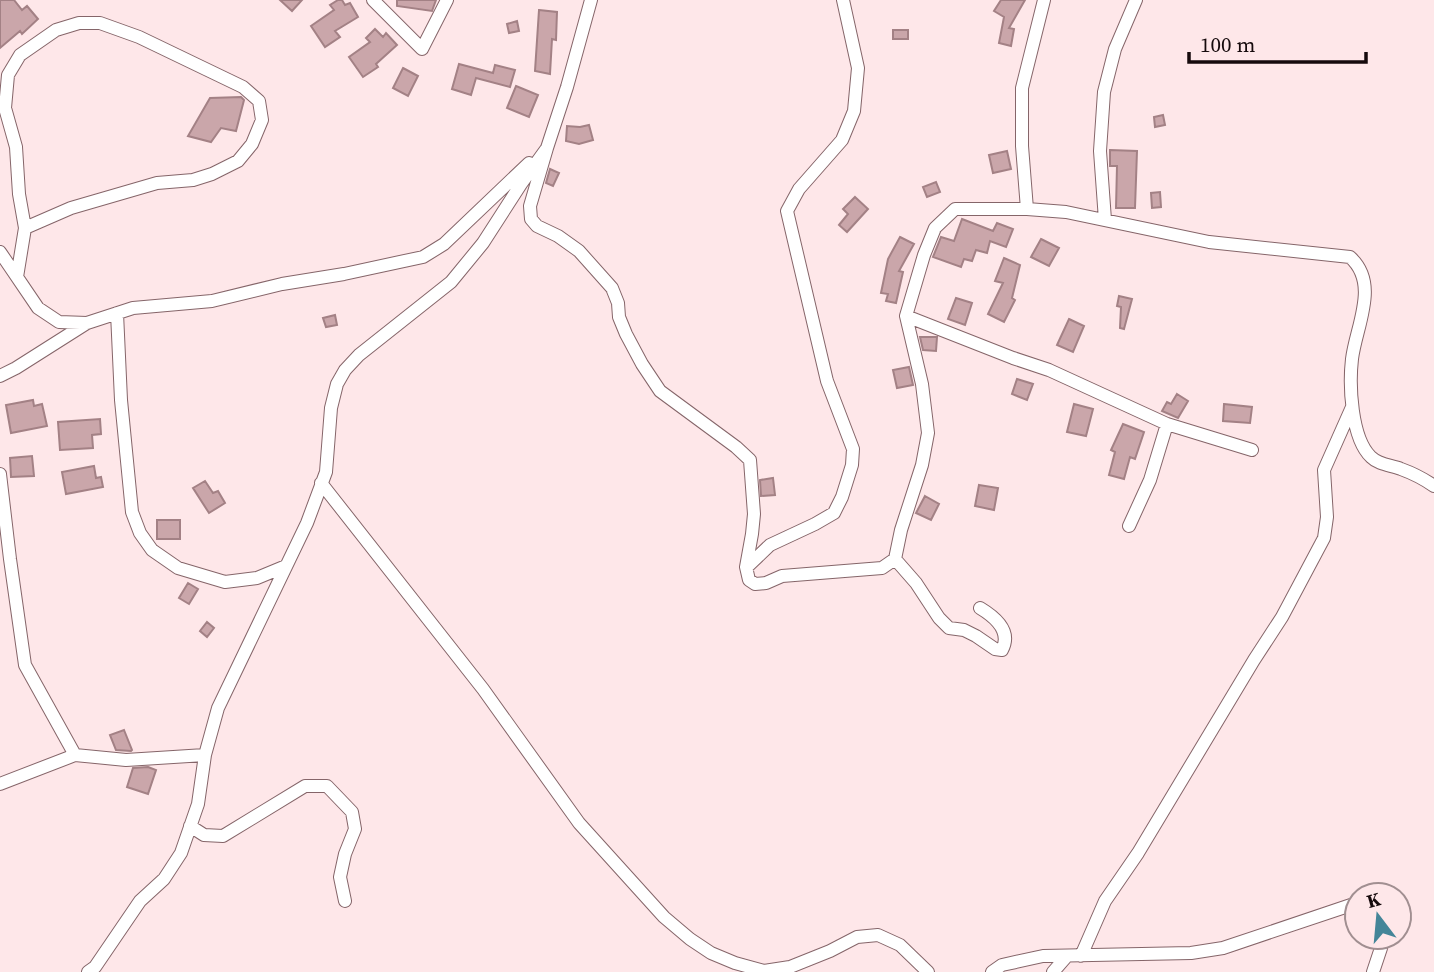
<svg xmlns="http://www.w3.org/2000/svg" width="1434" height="972" font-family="'Source Serif 4',serif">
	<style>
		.building { fill: #caa6aa; stroke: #a38185; stroke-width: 2 }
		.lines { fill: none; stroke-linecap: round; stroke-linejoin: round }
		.minor-casing { stroke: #856569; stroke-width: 14 }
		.minor { stroke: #fff; stroke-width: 12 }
	</style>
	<rect width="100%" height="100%" fill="#fee7e9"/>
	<path class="building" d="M 0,0 L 14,0 L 22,10 L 27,6 L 38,19 L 22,34 L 20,31 L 0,48 Z
		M 280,0 L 302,0 L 292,11 Z
		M 338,0 L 342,0 L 345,5 L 350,3 L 358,17 L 335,31 L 340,37 L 325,47 L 311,26 L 334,10 L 330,5 Z
		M 397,0 L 436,0 L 432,11 L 397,6 Z
		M 1001,0 L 1025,0 L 1009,28 L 1014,29 L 1011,46 L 999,43 L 1004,17 L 994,11 Z
		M 539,10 L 557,12 L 556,40 L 552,39 L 550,74 L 535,71 Z
		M 517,21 L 519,31 L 509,33 L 507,24 Z
		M 375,29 L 383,37 L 386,33 L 397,45 L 376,64 L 378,67 L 363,77 L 349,57 L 370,42 L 366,38 Z
		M 893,30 L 908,30 L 908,39 L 893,39 Z
		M 459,64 L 493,73 L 495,65 L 515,70 L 510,87 L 476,78 L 471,95 L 452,89 Z
		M 403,68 L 418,76 L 408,96 L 393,88 Z
		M 516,86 L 538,95 L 529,117 L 507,108 Z
		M 241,97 L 244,100 L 236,131 L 221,128 L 211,142 L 188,136 L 210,98 Z
		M 1163,115 L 1165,125 L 1155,127 L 1154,117 Z
		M 589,125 L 593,140 L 579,144 L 566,141 L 567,126 L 580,127 Z
		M 1110,150 L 1137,151 L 1135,208 L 1116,208 L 1117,166 L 1110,166 Z
		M 1007,151 L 1011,169 L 993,173 L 989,155 Z
		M 550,169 L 559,173 L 553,186 L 546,183 Z
		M 936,182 L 940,192 L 927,197 L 923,187 Z
		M 1160,192 L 1161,207 L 1152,208 L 1151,193 Z
		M 855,197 L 868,209 L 847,232 L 839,225 L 848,214 L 843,209 Z
		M 962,219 L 993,231 L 997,223 L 1013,229 L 1006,247 L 990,241 L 987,253 L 976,250 L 972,261 L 964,259 L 961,267 L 933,257 L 941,237 L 954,241 Z
		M 900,237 L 914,244 L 899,271 L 903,272 L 896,303 L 886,301 L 888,294 L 881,293 L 888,259 Z
		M 1041,239 L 1059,248 L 1049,266 L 1031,257 Z
		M 1004,258 L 1020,265 L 1012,298 L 1015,300 L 1004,322 L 988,314 L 1003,283 L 995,281 Z
		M 1119,296 L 1132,299 L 1124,329 L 1120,328 L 1121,307 L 1117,306 Z
		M 956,298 L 972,303 L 965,325 L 948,319 Z
		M 335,315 L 337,325 L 326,327 L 323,318 Z
		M 1069,319 L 1084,326 L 1073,352 L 1057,345 Z
		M 920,337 L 937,337 L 936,351 L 923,350 Z
		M 909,367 L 913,385 L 897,388 L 893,370 Z
		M 1017,379 L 1033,384 L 1027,400 L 1012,394 Z
		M 1177,394 L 1188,401 L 1178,418 L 1162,411 L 1167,402 L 1171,404 Z
		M 33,400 L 34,406 L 42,404 L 47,426 L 11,433 L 6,405 Z
		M 1074,404 L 1093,409 L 1086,436 L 1067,432 Z
		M 1224,404 L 1252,407 L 1250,423 L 1223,421 Z
		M 100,419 L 101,434 L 92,435 L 93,448 L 60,450 L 58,422 Z
		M 1123,424 L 1144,432 L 1135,459 L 1130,457 L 1124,479 L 1109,475 L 1115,452 L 1111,450 Z
		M 32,456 L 34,476 L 11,477 L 10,458 Z
		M 94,466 L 96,478 L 101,477 L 103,487 L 66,494 L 62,472 Z
		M 773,478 L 775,495 L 761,496 L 760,480 Z
		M 205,481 L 213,493 L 218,491 L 225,503 L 209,513 L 193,488 Z
		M 979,485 L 998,488 L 994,510 L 975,506 Z
		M 925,496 L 939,504 L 931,520 L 916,513 Z
		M 157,520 L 180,520 L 180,539 L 157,539 Z
		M 188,583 L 198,589 L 189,604 L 179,598 Z
		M 207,622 L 214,628 L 207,637 L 200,631 Z
		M 124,730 L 132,750 L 131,751 L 116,750 L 110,735 Z
		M 148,767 L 156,770 L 148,794 L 127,787 L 133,768 Z"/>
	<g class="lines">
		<g class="minor-casing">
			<path id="minor" d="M 373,0 L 422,49 L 447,0
				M 547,148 L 530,206 L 531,219 L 537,226 L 558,236 L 579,251 L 612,288 L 618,303 L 619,317 L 626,334 L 642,364 L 660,391 L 736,447 L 750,460 L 754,514 L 752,534 L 746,567 L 749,580 L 755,584 L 766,583 L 782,576 L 882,568 L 895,559 L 901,530 L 922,465 L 928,433 L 922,384 L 906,316 L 924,255 L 935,228 L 955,209 L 1027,209 L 1066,212 L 1209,242 L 1350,257 C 1380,284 1356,326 1352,359 C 1349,385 1351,438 1371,457 C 1379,465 1391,465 1401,469 C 1412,473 1424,479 1434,486
				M 1027,209 L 1022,146 L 1022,88 L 1044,0
				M 1105,220 L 1100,151 L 1104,92 L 1115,49 L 1136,0
				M 0,252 L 38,308 L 59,322 L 87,323
				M 17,277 L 25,228 L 19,194 L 16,147 L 5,108 L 8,75 L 20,55 L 56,30 L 79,23 L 100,23 L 139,37 L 243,87 L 259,101 L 262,120 L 252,144 L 238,161 L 212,174 L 193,180 L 157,183 L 71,208 L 25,228
				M 117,313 L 121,400 L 132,512 L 140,533 L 152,550 L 178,568 L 225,582 L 257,578 L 286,566
				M 906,316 L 1013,358 L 1049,370 L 1167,424 L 1252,450
				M 0,376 L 16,368 L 87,323 L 133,308 L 212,301 L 282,284 L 344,274 L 423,257 L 444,244 L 529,163
				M 0,474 L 10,559 L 25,665 L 75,755
				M 321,483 L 483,689 L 579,823 L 664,917 L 690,939 L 711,953 L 735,963 L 764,971 L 790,967 L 830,951 L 857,937 L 878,935 L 900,945 L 928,972
				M 1129,526 L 1150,480 L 1167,424
				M 895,559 L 916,583 L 939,618 L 949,628 L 964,630 L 976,636 L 995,649 L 1002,650 C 1012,631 995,617 980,608
				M 747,567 L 770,545 L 815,524 L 834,513 L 842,497 L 852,465 L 853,449 L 827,381 L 787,211 L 799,189 L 842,140 L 854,111 L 858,68 L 843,0
				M 0,784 L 75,755 L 126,760 L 205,755
				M 190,826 L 204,835 L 223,836 L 305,786 L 327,786 L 352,812 L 355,829 L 345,854 L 340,877 L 345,901
				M 1081,956 L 1105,901 L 1138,853 L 1254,660 L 1282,617 L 1324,538 L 1327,517 L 1324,470 L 1352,407
				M 88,972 L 95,967 L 140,901 L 164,879 L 181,853 L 198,804 L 205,755 L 218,708 L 307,523 L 326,472 L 331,408 L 337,384 L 345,370 L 359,355 L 451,282 L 483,243 L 521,184 L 547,148 L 567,87 L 591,0
				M 992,972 L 1002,965 L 1043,956 L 1191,953 L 1223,948 L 1351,905 L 1357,906
				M 1053,972 L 1067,956
				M 1373,972 L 1381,948 L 1381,937"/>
		</g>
		<use href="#minor" class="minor"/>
	</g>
	<g transform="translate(1378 916) rotate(344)"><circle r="33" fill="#fee7e9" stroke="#a18f91" stroke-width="2"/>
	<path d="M0-5L12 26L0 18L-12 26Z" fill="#448598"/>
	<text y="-10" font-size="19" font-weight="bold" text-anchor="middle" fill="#160a0c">K</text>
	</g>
	<path d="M1189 52v10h177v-10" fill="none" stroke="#160a0c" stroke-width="3.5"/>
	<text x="1200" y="52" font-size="21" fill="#160a0c" stroke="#fee7e9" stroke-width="5" paint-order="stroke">100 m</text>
</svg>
